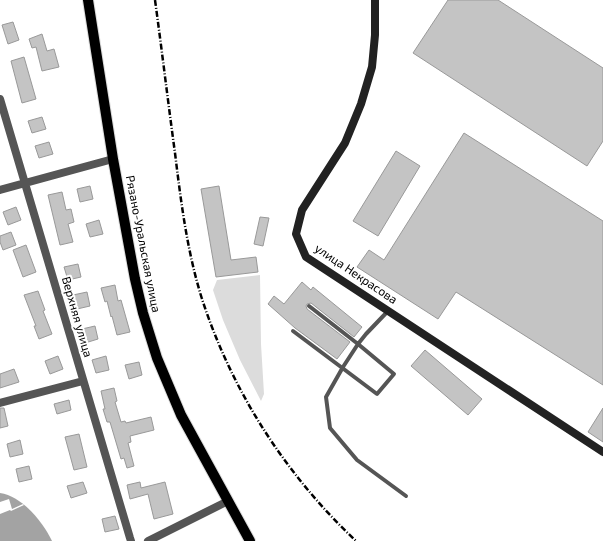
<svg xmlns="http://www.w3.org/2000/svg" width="603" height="541" font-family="'Exo 2',sans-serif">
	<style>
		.green { fill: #dcdcdc }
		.water { fill: #a3a3a3 }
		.pier { fill: #fff }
		.building { fill: #c4c4c4; stroke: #999 }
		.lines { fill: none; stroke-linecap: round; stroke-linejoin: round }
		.primary-casing { stroke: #dbdbdb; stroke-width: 12 }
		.lane { stroke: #555; stroke-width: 4 }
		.street { stroke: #555; stroke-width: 8 }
		.secondary { stroke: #222; stroke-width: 8 }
		.primary { stroke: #000; stroke-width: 10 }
		.rail { stroke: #000; stroke-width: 2.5; stroke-dasharray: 6 2 1 2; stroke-linecap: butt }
		.labels { text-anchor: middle; stroke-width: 4; stroke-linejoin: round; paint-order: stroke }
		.street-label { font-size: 12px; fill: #000; stroke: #fff }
	</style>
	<rect width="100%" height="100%" fill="#fff"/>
	<path class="green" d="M 260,275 L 261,344 L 264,394 L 261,401 L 240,360 L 223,320 L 213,290 L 217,280 Z"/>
	<path class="water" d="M 0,493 C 22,496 43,522 52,541 L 0,541 Z"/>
	<path class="pier" d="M 9,499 L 12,509 L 23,504 L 24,505 L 11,511 L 10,510 L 0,514 L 0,502 Z"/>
	<path class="building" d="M 448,0 L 498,0 L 603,68 L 603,141 L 587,166 L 413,53 Z
		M 13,22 L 19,40 L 8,44 L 2,25 Z
		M 42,34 L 47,51 L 54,49 L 59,67 L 42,71 L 36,47 L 32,48 L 29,39 Z
		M 24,57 L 36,99 L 22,103 L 11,61 Z
		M 42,117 L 46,129 L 32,133 L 28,121 Z
		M 464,133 L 603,221 L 603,385 L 456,292 L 438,319 L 357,267 L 369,250 L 384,260 Z
		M 49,142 L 53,154 L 39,158 L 35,146 Z
		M 396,151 L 420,166 L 378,236 L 353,221 Z
		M 90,186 L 93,199 L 80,202 L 77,189 Z
		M 219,186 L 231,260 L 256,257 L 258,272 L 216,277 L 201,189 Z
		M 62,192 L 66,210 L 71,209 L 74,222 L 68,224 L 73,242 L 60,245 L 48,195 Z
		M 16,207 L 21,220 L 8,225 L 3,212 Z
		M 260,217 L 269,218 L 263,246 L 254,244 Z
		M 99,220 L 103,234 L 90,237 L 86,224 Z
		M 11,232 L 16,245 L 3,250 L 0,242 L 0,236 Z
		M 26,245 L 36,272 L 23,277 L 13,250 Z
		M 78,264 L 81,277 L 68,280 L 64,267 Z
		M 302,282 L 311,290 L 313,287 L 362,327 L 354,337 L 311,303 L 307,304 L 306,306 L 307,309 L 350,342 L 337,359 L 295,328 L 268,304 L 274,296 L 284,304 Z
		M 115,285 L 118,301 L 121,300 L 130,332 L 117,335 L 112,316 L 111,317 L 107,301 L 105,302 L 101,288 Z
		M 38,291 L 45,310 L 43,311 L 52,334 L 39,339 L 34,326 L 36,326 L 24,295 Z
		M 87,292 L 90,306 L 77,309 L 73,295 Z
		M 95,326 L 98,339 L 85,343 L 82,329 Z
		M 425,350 L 482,399 L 468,415 L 411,366 Z
		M 58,356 L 63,369 L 50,374 L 45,361 Z
		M 106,356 L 109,370 L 96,373 L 92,360 Z
		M 139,362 L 142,375 L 129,379 L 125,365 Z
		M 14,369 L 19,382 L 0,388 L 0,374 Z
		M 114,388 L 117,401 L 115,402 L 121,422 L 125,421 L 126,423 L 151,417 L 154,430 L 130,436 L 131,442 L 128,443 L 134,466 L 127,468 L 124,458 L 121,459 L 110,422 L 107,422 L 103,409 L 105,409 L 101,391 Z
		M 69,400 L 71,410 L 57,414 L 54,404 Z
		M 0,408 L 4,408 L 8,426 L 0,428 Z
		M 603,408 L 603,442 L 588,432 Z
		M 79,434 L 87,467 L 74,470 L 65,437 Z
		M 20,440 L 23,454 L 10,457 L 7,444 Z
		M 29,466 L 32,479 L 19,482 L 16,469 Z
		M 83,482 L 87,493 L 71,498 L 67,486 Z
		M 140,482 L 141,488 L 165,482 L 173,514 L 154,519 L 148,494 L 130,499 L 127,485 Z
		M 115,516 L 119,529 L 105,532 L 102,519 Z"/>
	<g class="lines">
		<g class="primary-casing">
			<path id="primary" d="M 88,0 L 113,159 L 135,279 L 143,313 L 157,358 L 181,415 L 250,541"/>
		</g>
		<path class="lane" d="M 388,311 L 366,334 L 358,344 L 343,367 L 326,397 L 330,428 L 357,460 L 406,496
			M 293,331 L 377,394 L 394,374 L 358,344 L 309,306"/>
		<path class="street" d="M 0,99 L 130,538 L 131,541
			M 0,190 L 113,159
			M 0,403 L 83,381
			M 148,541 L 228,501"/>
		<path class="secondary" d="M 375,0 L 375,35 L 372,67 L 361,104 L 345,143 L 302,210 L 296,234 L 306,257 L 603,452"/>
		<use href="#primary" class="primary"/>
		<path class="rail" d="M 155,0 C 162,51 168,102 175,153 C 181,202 187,251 202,299 C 232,391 285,474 356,541"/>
	</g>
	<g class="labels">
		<g class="street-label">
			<text transform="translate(143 244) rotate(79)" y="4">Рязано-Уральская улица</text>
			<text transform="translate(356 274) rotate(34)" y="4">улица Некрасова</text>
			<text transform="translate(77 317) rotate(74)" y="4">Верхняя улица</text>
		</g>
	</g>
</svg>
